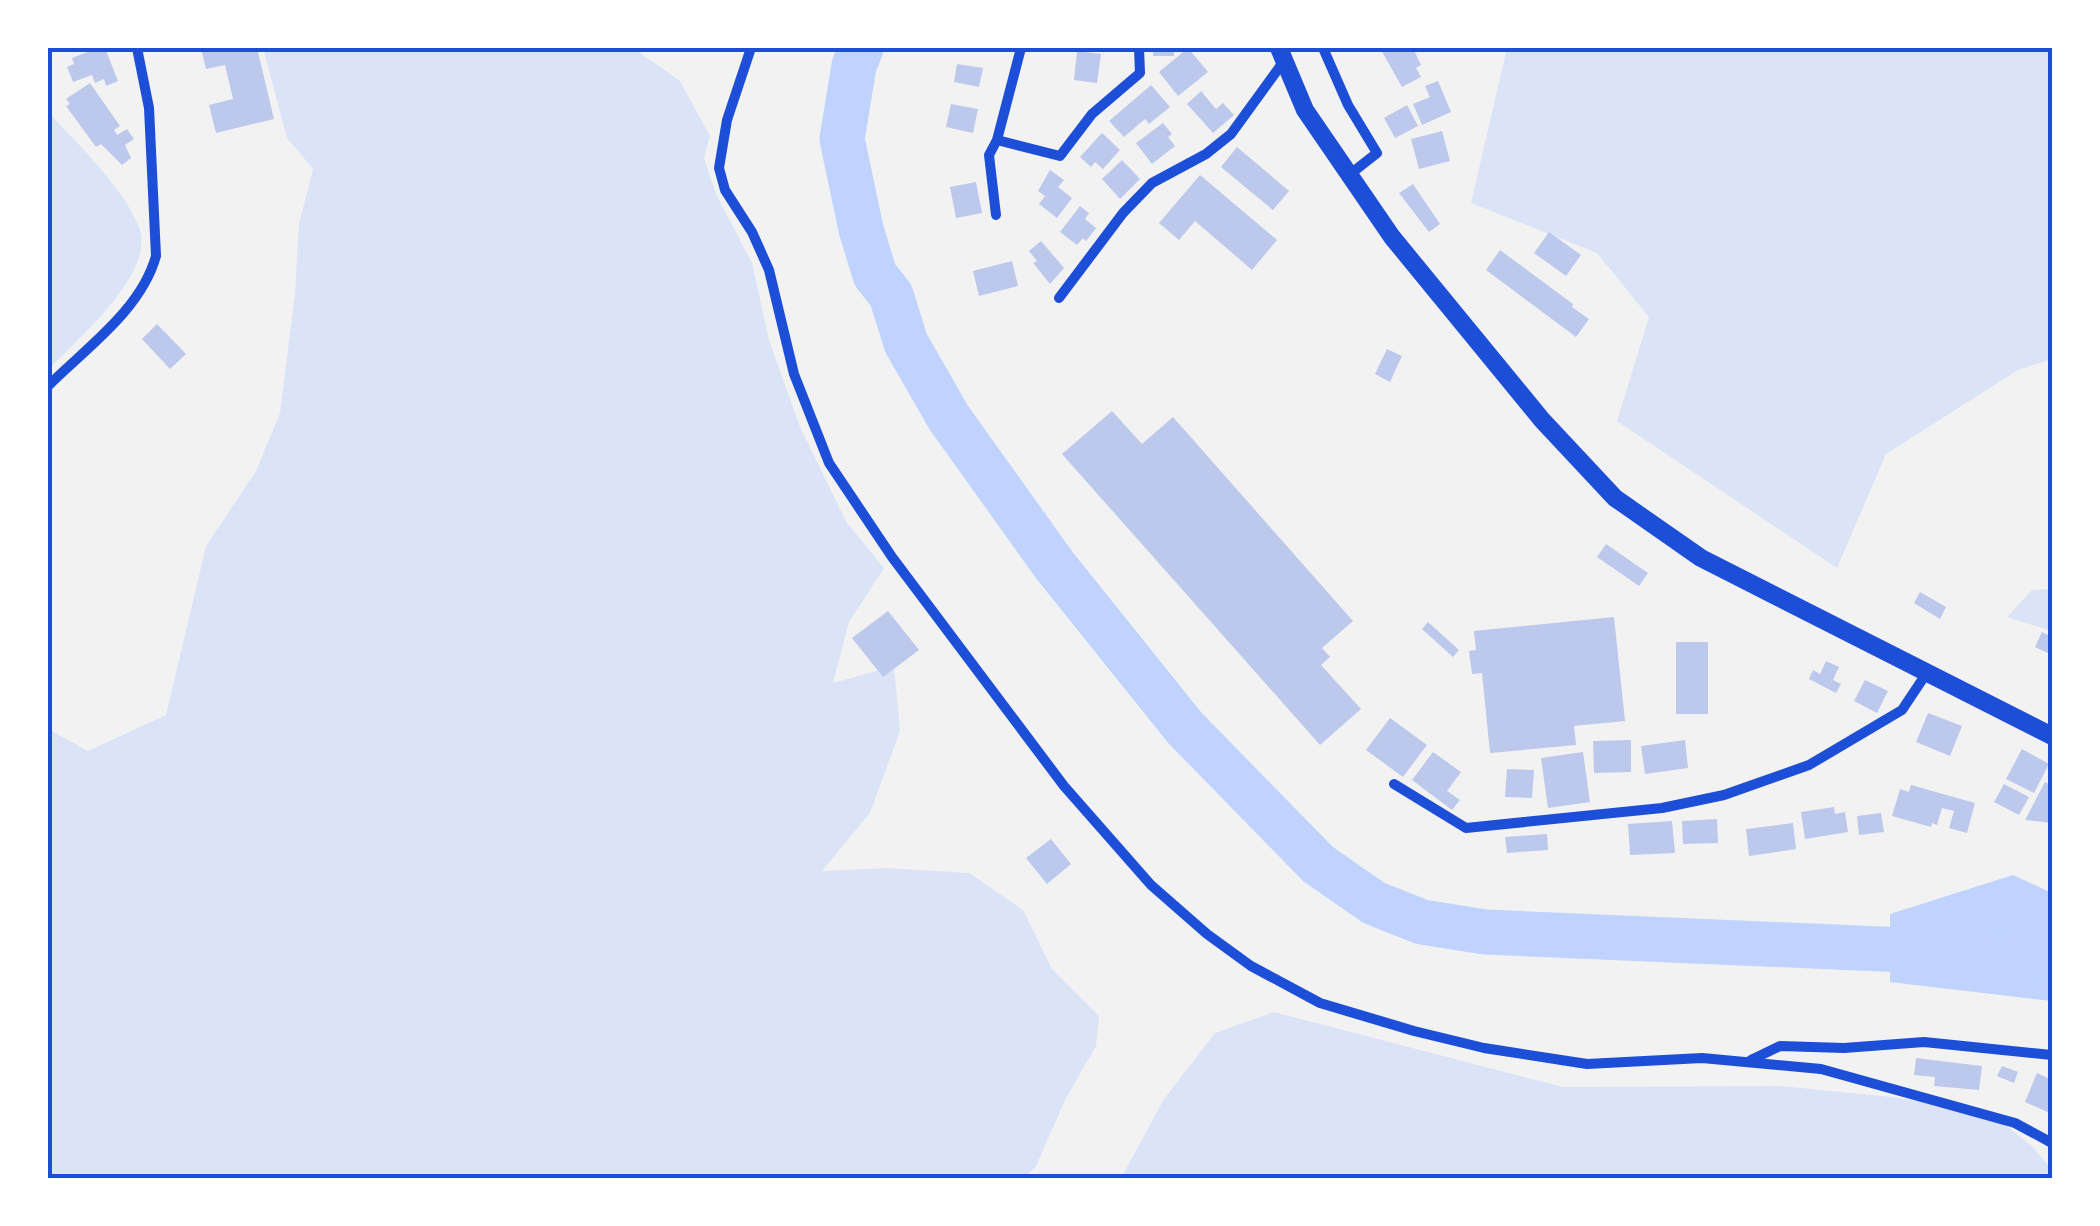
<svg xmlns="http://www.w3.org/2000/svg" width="2100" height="1226" font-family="'Roboto Serif',serif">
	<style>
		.green { fill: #dbe4f7 }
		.water { fill: #bfd3fe }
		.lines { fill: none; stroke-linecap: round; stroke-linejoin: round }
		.river { stroke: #bfd3fe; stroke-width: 45 }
		.building { fill: #bdc9ec }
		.minor { stroke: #1d4ed8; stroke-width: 10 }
		.trunk { stroke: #1d4ed8; stroke-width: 18 }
		.neatline { fill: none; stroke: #1d4ed8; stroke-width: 4 }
	</style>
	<rect width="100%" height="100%" fill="#f2f2f2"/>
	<path class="green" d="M 263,48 L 633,48 L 680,81 L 710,136 L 704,158 L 716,194 L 752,263 L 769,340 L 800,427 L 847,523 L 884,568 L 849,622 L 833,683 L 894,666 L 900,731 L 870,813 L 822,871 L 886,868 L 969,873 L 1023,910 L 1052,969 L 1099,1016 L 1096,1046 L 1065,1100 L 1036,1166 L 1025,1178 L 48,1178 L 48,729 L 88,751 L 166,715 L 206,546 L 256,471 L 280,413 L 295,293 L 299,224 L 313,169 L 287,138 Z
		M 1507,48 L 2052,48 L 2052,359 L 2018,370 L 1886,454 L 1837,568 L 1617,421 L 1649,317 L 1597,253 L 1471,203 Z
		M 48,112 C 77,143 123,187 139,227 C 157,273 76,340 48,370 Z
		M 2052,589 L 2052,631 L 2007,617 L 2032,590 Z
		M 1274,1012 L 1563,1087 L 1781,1086 L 1891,1097 L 1989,1112 L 2033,1147 L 2052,1170 L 2052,1178 L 1121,1178 L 1164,1099 L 1215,1033 Z"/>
	<path class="water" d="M 2013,875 L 2052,893 L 2052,1001 L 1890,982 L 1890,914 Z"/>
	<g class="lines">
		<path class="river" d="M 861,48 L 854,66 L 842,139 L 861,229 L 875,275 L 891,295 L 906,343 L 949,418 L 1055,566 L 1185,728 L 1318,864 L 1374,903 L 1422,922 L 1485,932 L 1998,954 L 2052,962"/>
	</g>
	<path class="building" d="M 98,48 L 105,48 L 118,81 L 106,86 L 104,79 L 95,83 L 92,75 L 73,82 L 67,67 L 74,64 L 72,58 Z
		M 201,48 L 257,48 L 274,119 L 216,133 L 209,105 L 233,99 L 225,65 L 206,69 Z
		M 1153,48 L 1174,48 L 1174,56 L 1153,56 Z
		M 1188,48 L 1208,72 L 1178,96 L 1159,72 Z
		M 1380,48 L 1413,48 L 1421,65 L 1416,68 L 1421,77 L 1402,87 Z
		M 1077,51 L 1101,54 L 1097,83 L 1074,80 Z
		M 957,64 L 983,68 L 979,87 L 954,82 Z
		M 1438,81 L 1451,112 L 1422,125 L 1413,104 L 1430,97 L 1425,86 Z
		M 90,83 L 120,126 L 114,130 L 117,135 L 127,129 L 134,139 L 125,145 L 131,158 L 122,165 L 101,144 L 96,147 L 66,106 L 70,104 L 66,99 Z
		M 1151,85 L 1170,107 L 1149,124 L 1145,119 L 1124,137 L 1109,121 Z
		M 1201,91 L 1216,109 L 1223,103 L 1234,115 L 1213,133 L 1187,104 Z
		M 951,104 L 978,109 L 973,133 L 946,127 Z
		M 1407,105 L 1418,126 L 1395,138 L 1384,118 Z
		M 1163,123 L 1172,134 L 1168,137 L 1175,146 L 1152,164 L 1136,143 Z
		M 1442,131 L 1450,161 L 1419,169 L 1411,139 Z
		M 1102,133 L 1120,150 L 1103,169 L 1095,162 L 1091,167 L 1080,157 Z
		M 1237,147 L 1289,191 L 1273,210 L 1221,167 Z
		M 1122,160 L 1140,179 L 1120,199 L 1102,179 Z
		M 1050,170 L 1064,180 L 1058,187 L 1072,198 L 1057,218 L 1039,204 L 1045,196 L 1038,191 Z
		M 1200,175 L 1277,240 L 1252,270 L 1195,221 L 1179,240 L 1159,223 Z
		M 976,182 L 982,213 L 956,218 L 950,187 Z
		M 1413,184 L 1440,224 L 1429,232 L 1399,193 Z
		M 1080,206 L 1089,213 L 1085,219 L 1096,228 L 1086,241 L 1083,238 L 1077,245 L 1060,232 Z
		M 1549,232 L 1581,255 L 1566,276 L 1534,253 Z
		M 1041,241 L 1064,268 L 1050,284 L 1033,263 L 1037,261 L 1029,251 Z
		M 1500,250 L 1573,304 L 1572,307 L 1589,319 L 1576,337 L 1486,270 Z
		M 1012,261 L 1018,286 L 979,296 L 973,271 Z
		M 157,324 L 186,354 L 170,369 L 142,339 Z
		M 1387,349 L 1402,356 L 1390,382 L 1375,374 Z
		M 1112,411 L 1142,444 L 1173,417 L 1353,621 L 1322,648 L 1330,657 L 1321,665 L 1361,709 L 1320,745 L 1062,454 Z
		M 1606,544 L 1648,573 L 1639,586 L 1597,557 Z
		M 1920,592 L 1946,607 L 1940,619 L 1914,603 Z
		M 888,611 L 919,650 L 883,677 L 852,638 Z
		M 1614,617 L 1625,721 L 1574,726 L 1576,745 L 1490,753 L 1482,673 L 1472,674 L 1469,651 L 1476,650 L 1474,631 Z
		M 1428,622 L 1459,650 L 1453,657 L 1422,629 Z
		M 2042,632 L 2052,637 L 2052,655 L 2035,647 Z
		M 1676,642 L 1708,642 L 1708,714 L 1676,714 Z
		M 1826,661 L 1839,667 L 1833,680 L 1841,684 L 1836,693 L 1809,679 L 1813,670 L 1820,674 Z
		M 1865,680 L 1888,691 L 1877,713 L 1854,701 Z
		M 1928,713 L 1962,726 L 1950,756 L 1916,742 Z
		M 1390,718 L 1427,745 L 1403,777 L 1366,750 Z
		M 1631,740 L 1631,772 L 1594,773 L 1593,741 Z
		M 1685,740 L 1688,768 L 1645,774 L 1641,746 Z
		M 2022,749 L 2049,764 L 2034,793 L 2006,779 Z
		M 1433,752 L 1461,772 L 1447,791 L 1460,800 L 1452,810 L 1412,780 Z
		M 1583,752 L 1590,802 L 1548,808 L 1541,758 Z
		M 1507,769 L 1534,770 L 1532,798 L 1505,797 Z
		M 2045,782 L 2052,786 L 2052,823 L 2025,820 Z
		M 2004,784 L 2029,797 L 2019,815 L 1994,802 Z
		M 1911,785 L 1975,803 L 1967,833 L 1949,828 L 1954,811 L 1942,808 L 1937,825 L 1932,823 L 1931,827 L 1892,816 L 1900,789 L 1909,792 Z
		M 1834,807 L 1835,814 L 1845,812 L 1848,832 L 1805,839 L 1801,812 Z
		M 1881,813 L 1884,832 L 1859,835 L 1857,816 Z
		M 1717,819 L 1718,843 L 1683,844 L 1682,821 Z
		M 1672,821 L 1675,853 L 1630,855 L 1628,824 Z
		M 1793,823 L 1796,849 L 1749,856 L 1746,829 Z
		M 1547,834 L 1548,850 L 1507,853 L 1505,837 Z
		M 1051,839 L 1071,864 L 1047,884 L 1026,858 Z
		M 1916,1058 L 1982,1066 L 1979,1090 L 1934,1086 L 1935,1077 L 1914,1075 Z
		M 2002,1066 L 2018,1072 L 2014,1083 L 1997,1076 Z
		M 2037,1073 L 2052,1080 L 2052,1114 L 2025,1102 Z"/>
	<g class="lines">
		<path class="minor" d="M 751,48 L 727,120 L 719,168 L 725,190 L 752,232 L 769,270 L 794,374 L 829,463 L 892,557 L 1064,786 L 1151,885 L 1207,934 L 1251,966 L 1320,1003 L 1414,1031 L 1484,1048 L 1587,1064 L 1702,1058 L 1821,1069 L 2015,1123 L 2052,1143
			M 1021,48 L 997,140 L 1060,156 L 1092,114 L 1140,73 L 1139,48
			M 1323,48 L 1348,105 L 1377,153 L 1349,175
			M 996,215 L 989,155 L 997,140
			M 1059,298 L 1123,213 L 1152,183 L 1206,154 L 1231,134 L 1284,61
			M 48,386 C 86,348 141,310 156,256 L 149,108 L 137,48
			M 1394,784 L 1466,828 L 1662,808 L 1724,795 L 1809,765 L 1902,710 L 1926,674
			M 1751,1060 L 1780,1046 L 1844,1048 L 1924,1042 L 2052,1055"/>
		<path class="trunk" d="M 1279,48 L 1305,110 L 1392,237 L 1542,420 L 1615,498 L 1701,558 L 2052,736"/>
	</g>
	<rect width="2100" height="1226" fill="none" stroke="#ffffff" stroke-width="100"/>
	<rect x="50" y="50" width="2000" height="1126" class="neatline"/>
</svg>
